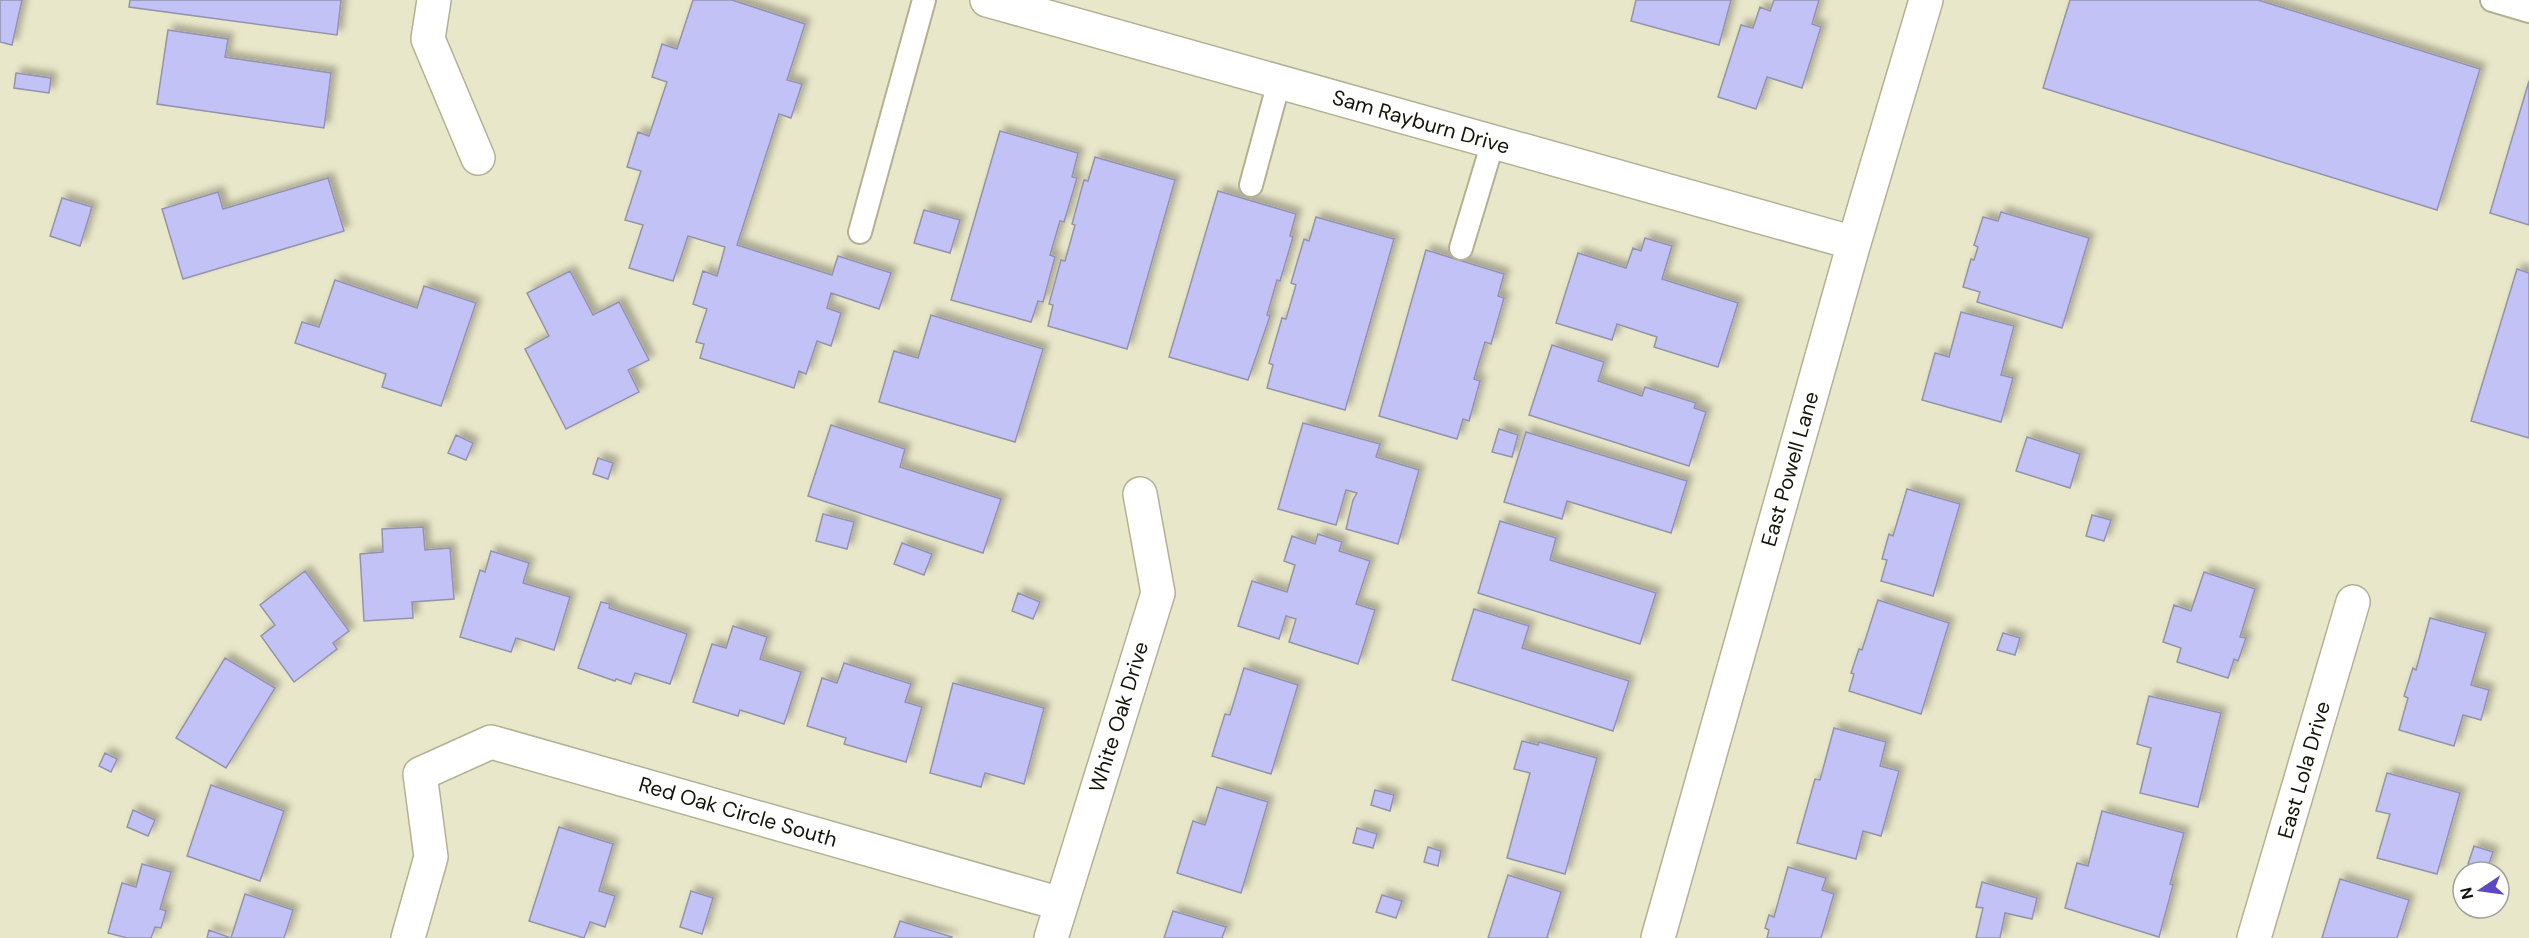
<svg xmlns="http://www.w3.org/2000/svg" width="2529" height="938" font-family="'DM Sans',sans-serif">
	<style>
		.building { fill: #c3c2f6; stroke: #9393ae; stroke-width: 1.5; filter: url(#shadow) }
		.lines { fill: none; stroke-linecap: round; stroke-linejoin: round }
		.lane-casing { stroke: #b3b094; stroke-width: 26 }
		.street-casing { stroke: #b3b094; stroke-width: 36 }
		.lane { stroke: #fff; stroke-width: 22 }
		.street { stroke: #fff; stroke-width: 33 }
		.labels { text-anchor: middle; stroke-width: 5; stroke-linejoin: round; paint-order: stroke }
		.street-label { font-size: 21px; fill: #15140a; stroke: #fff }
	</style>
	<defs>
		<filter id="shadow"><feDropShadow dx="5.5" dy="-5.5" stdDeviation="3" flood-color="#0004"/></filter>
	</defs>
	<rect width="100%" height="100%" fill="#e9e7c9"/>
	<path class="building" d="M 0,0 L 22,0 L 12,45 L 0,42 Z
		M 130,0 L 341,0 L 337,35 L 129,7 Z
		M 693,0 L 732,0 L 805,24 L 787,80 L 802,84 L 791,118 L 779,114 L 737,245 L 832,275 L 838,256 L 891,273 L 879,309 L 831,293 L 827,308 L 841,313 L 831,346 L 817,341 L 806,374 L 799,371 L 794,388 L 700,358 L 704,344 L 696,342 L 707,309 L 693,304 L 703,271 L 717,276 L 725,247 L 688,236 L 673,281 L 629,268 L 643,225 L 625,220 L 641,171 L 627,167 L 638,132 L 649,136 L 667,82 L 652,77 L 662,44 L 677,49 Z
		M 1636,0 L 1731,0 L 1719,45 L 1631,21 Z
		M 1774,0 L 1819,0 L 1812,24 L 1821,27 L 1802,88 L 1767,77 L 1756,109 L 1718,97 L 1741,25 L 1753,28 L 1760,7 L 1770,11 Z
		M 2070,0 L 2258,0 L 2480,69 L 2437,210 L 2043,88 Z
		M 168,30 L 228,39 L 225,57 L 331,73 L 324,128 L 157,104 Z
		M 16,73 L 51,78 L 49,93 L 14,88 Z
		M 2529,81 L 2529,225 L 2490,213 Z
		M 1000,131 L 1078,153 L 1072,177 L 1077,178 L 1064,222 L 1060,221 L 1050,255 L 1055,257 L 1043,302 L 1038,301 L 1031,322 L 951,300 Z
		M 1095,157 L 1175,180 L 1127,349 L 1048,326 L 1053,305 L 1049,304 L 1061,260 L 1065,261 L 1075,225 L 1072,224 L 1084,180 L 1088,181 Z
		M 328,178 L 344,231 L 183,279 L 162,209 L 218,192 L 223,209 Z
		M 1218,191 L 1296,214 L 1290,236 L 1293,237 L 1280,281 L 1277,280 L 1267,315 L 1270,316 L 1248,380 L 1169,357 Z
		M 62,198 L 92,207 L 80,246 L 50,236 Z
		M 924,210 L 960,220 L 950,253 L 914,243 Z
		M 2001,212 L 2089,238 L 2062,328 L 1977,302 L 1980,292 L 1963,287 L 1971,259 L 1974,260 L 1978,247 L 1974,245 L 1983,217 L 1998,221 Z
		M 1316,217 L 1394,239 L 1345,410 L 1267,388 L 1273,365 L 1269,363 L 1282,318 L 1286,319 L 1296,285 L 1291,283 L 1304,239 L 1309,241 Z
		M 1645,238 L 1672,246 L 1662,279 L 1738,303 L 1718,367 L 1654,347 L 1657,337 L 1617,324 L 1612,340 L 1556,323 L 1578,253 L 1626,268 L 1633,248 L 1641,251 Z
		M 1426,250 L 1504,274 L 1498,296 L 1504,298 L 1491,344 L 1485,342 L 1474,379 L 1480,381 L 1469,421 L 1463,419 L 1457,439 L 1379,416 Z
		M 2517,269 L 2529,273 L 2529,438 L 2471,421 Z
		M 570,271 L 593,315 L 619,302 L 649,360 L 628,370 L 639,392 L 566,429 L 525,349 L 549,336 L 527,293 Z
		M 335,280 L 417,308 L 424,286 L 476,303 L 441,406 L 382,387 L 386,374 L 295,343 L 302,322 L 319,327 Z
		M 1961,312 L 2014,326 L 2001,375 L 2013,378 L 2001,422 L 1922,400 L 1935,353 L 1949,357 Z
		M 931,315 L 1043,349 L 1015,442 L 879,402 L 894,351 L 918,358 Z
		M 1552,345 L 1604,362 L 1598,381 L 1642,396 L 1645,387 L 1696,403 L 1694,408 L 1706,412 L 1689,466 L 1529,415 Z
		M 1303,423 L 1380,444 L 1376,457 L 1419,470 L 1398,544 L 1346,529 L 1353,500 L 1357,493 L 1346,490 L 1336,525 L 1278,509 Z
		M 831,425 L 905,449 L 900,467 L 1001,499 L 983,553 L 808,496 Z
		M 1499,429 L 1518,435 L 1512,457 L 1492,452 Z
		M 1526,432 L 1687,481 L 1671,533 L 1567,501 L 1562,519 L 1504,502 Z
		M 456,435 L 473,443 L 466,460 L 448,453 Z
		M 2027,437 L 2080,454 L 2070,488 L 2016,471 Z
		M 598,458 L 613,463 L 608,479 L 593,474 Z
		M 1907,489 L 1960,504 L 1933,596 L 1881,581 L 1887,560 L 1882,559 L 1889,534 L 1893,536 Z
		M 823,514 L 854,522 L 847,549 L 816,541 Z
		M 2092,515 L 2111,520 L 2104,541 L 2086,536 Z
		M 1500,521 L 1556,538 L 1550,560 L 1656,593 L 1640,644 L 1478,593 Z
		M 423,527 L 425,550 L 450,548 L 454,599 L 412,602 L 413,618 L 364,621 L 360,554 L 383,552 L 382,529 Z
		M 1318,534 L 1342,542 L 1339,551 L 1370,561 L 1356,604 L 1375,610 L 1358,664 L 1289,642 L 1296,619 L 1286,616 L 1279,639 L 1238,626 L 1252,581 L 1287,592 L 1295,565 L 1284,561 L 1292,536 L 1315,544 Z
		M 902,543 L 932,554 L 924,575 L 894,564 Z
		M 491,551 L 529,563 L 523,583 L 570,597 L 554,650 L 516,638 L 511,652 L 460,637 L 480,570 L 485,572 Z
		M 305,571 L 349,631 L 333,643 L 337,649 L 294,682 L 261,636 L 275,625 L 260,605 Z
		M 2204,572 L 2255,589 L 2240,637 L 2246,638 L 2238,661 L 2234,659 L 2228,678 L 2177,662 L 2181,648 L 2163,642 L 2174,605 L 2191,611 Z
		M 1018,593 L 1040,602 L 1033,619 L 1012,611 Z
		M 1878,600 L 1949,623 L 1921,714 L 1849,691 L 1854,674 L 1851,673 L 1859,649 L 1862,650 Z
		M 601,602 L 610,604 L 609,608 L 687,634 L 670,684 L 635,673 L 631,684 L 616,679 L 615,681 L 578,668 Z
		M 1474,609 L 1529,626 L 1522,648 L 1629,681 L 1613,731 L 1452,680 Z
		M 2430,618 L 2486,633 L 2471,685 L 2489,690 L 2481,720 L 2463,715 L 2454,746 L 2399,730 L 2408,698 L 2404,696 L 2413,668 L 2416,670 Z
		M 733,626 L 767,637 L 760,659 L 801,672 L 784,724 L 740,710 L 738,716 L 693,702 L 712,644 L 726,648 Z
		M 2003,633 L 2020,638 L 2015,655 L 1997,650 Z
		M 225,658 L 275,688 L 226,768 L 176,738 Z
		M 844,663 L 911,684 L 905,702 L 922,707 L 906,762 L 844,744 L 846,738 L 807,726 L 822,678 L 837,683 Z
		M 1244,668 L 1298,685 L 1271,774 L 1212,756 L 1225,714 L 1230,715 Z
		M 953,683 L 1044,708 L 1024,784 L 985,773 L 981,787 L 930,773 Z
		M 2149,696 L 2221,713 L 2198,807 L 2140,793 L 2151,748 L 2137,744 Z
		M 1834,728 L 1886,742 L 1880,766 L 1899,771 L 1881,836 L 1863,831 L 1856,859 L 1797,843 L 1815,779 L 1820,780 Z
		M 1522,741 L 1538,745 L 1539,742 L 1597,758 L 1565,874 L 1507,858 L 1530,773 L 1514,769 Z
		M 105,753 L 117,759 L 111,772 L 99,766 Z
		M 2387,773 L 2460,793 L 2437,874 L 2377,858 L 2390,814 L 2376,811 Z
		M 211,785 L 284,811 L 260,881 L 187,856 Z
		M 1217,787 L 1268,802 L 1241,893 L 1177,873 L 1193,821 L 1205,825 Z
		M 1375,790 L 1394,795 L 1390,811 L 1371,805 Z
		M 133,810 L 155,820 L 148,836 L 127,827 Z
		M 2102,811 L 2184,833 L 2170,884 L 2173,885 L 2159,937 L 2065,908 L 2077,863 L 2088,866 Z
		M 559,827 L 613,844 L 599,891 L 615,896 L 605,927 L 590,922 L 584,938 L 529,921 Z
		M 1357,828 L 1377,834 L 1373,848 L 1353,843 Z
		M 2474,846 L 2493,852 L 2487,870 L 2468,864 Z
		M 1428,847 L 1441,851 L 1438,866 L 1424,862 Z
		M 142,864 L 171,872 L 160,909 L 166,911 L 161,928 L 155,927 L 151,938 L 127,938 L 108,933 L 122,883 L 136,887 Z
		M 1788,867 L 1826,878 L 1822,890 L 1834,894 L 1821,938 L 1767,938 L 1769,930 L 1765,928 L 1769,915 L 1774,917 Z
		M 1508,875 L 1561,892 L 1547,937 L 1549,938 L 1488,938 Z
		M 2340,879 L 2409,900 L 2397,938 L 2322,938 Z
		M 1982,882 L 2037,898 L 2032,919 L 2005,913 L 2000,938 L 1976,938 L 1983,908 L 1976,907 Z
		M 691,891 L 713,898 L 702,934 L 680,927 Z
		M 245,894 L 293,910 L 284,938 L 207,938 L 209,930 L 231,938 Z
		M 1382,895 L 1402,901 L 1396,918 L 1376,912 Z
		M 1173,911 L 1226,927 L 1222,938 L 1164,938 Z
		M 900,921 L 952,937 L 952,938 L 894,938 Z"/>
	<g class="lines">
		<g class="lane-casing">
			<path id="lane" d="M 2492,0 L 2529,11
				M 1251,185 L 1279,82
				M 860,232 L 924,0
				M 1461,248 L 1493,142"/>
		</g>
		<g class="street-casing">
			<path id="street" d="M 434,0 L 428,39 L 478,158
				M 987,0 L 1854,243
				M 408,938 L 431,857 L 420,774 L 491,742 L 1061,904
				M 1051,938 L 1158,593 L 1140,494
				M 1658,938 L 1854,243 L 1926,0
				M 2254,938 L 2353,602"/>
		</g>
		<use href="#lane" class="lane"/>
		<use href="#street" class="street"/>
	</g>
	<g class="labels">
		<g class="street-label">
			<text transform="translate(1421 122) rotate(16)" y="7">Sam Rayburn Drive</text>
			<text transform="translate(1790 469) rotate(-74)" y="7">East Powell Lane</text>
			<text transform="translate(1119 717) rotate(-73)" y="7">White Oak Drive</text>
			<text transform="translate(2304 770) rotate(-74)" y="7">East Lola Drive</text>
			<text transform="translate(738 812) rotate(16)" y="7">Red Oak Circle South</text>
		</g>
	</g>
	<g transform="translate(2481 890) rotate(257)"><circle r="28" fill="#ffffff" stroke="#a1a19d" stroke-width="1.5"/>
	<path d="M0-4.5L10 22L0 15L-10 22Z" fill="#5d49c1"/>
	<text y="-9" font-size="16" font-weight="bold" text-anchor="middle" fill="#15140a">N</text>
	</g>
</svg>
